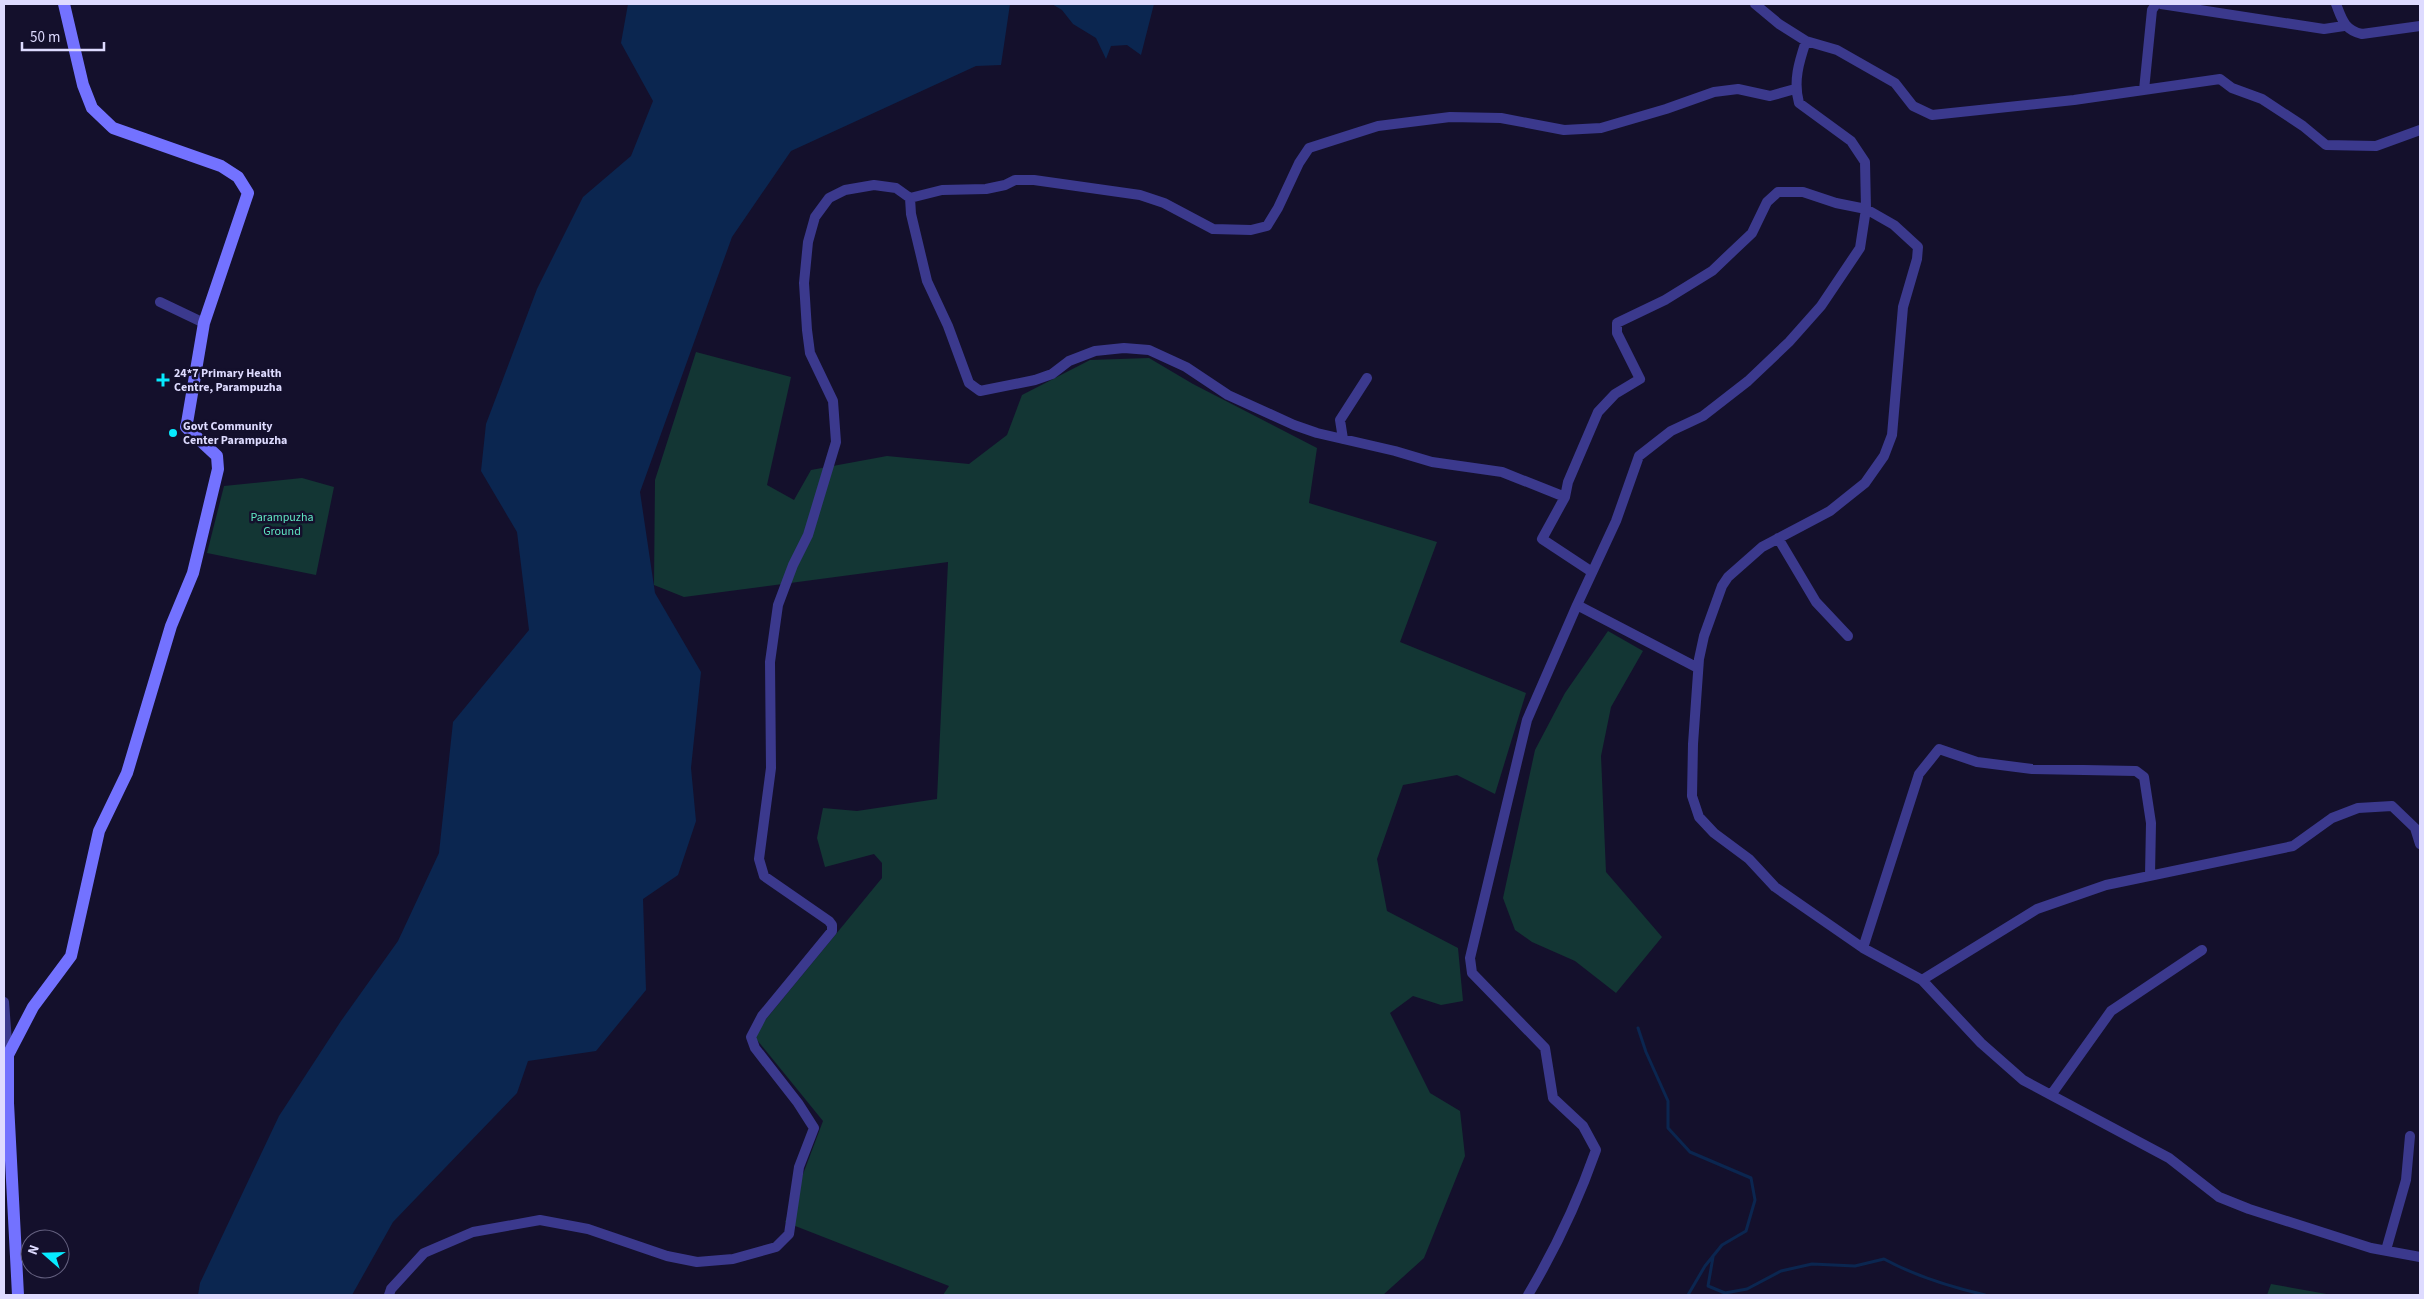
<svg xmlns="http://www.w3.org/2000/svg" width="2424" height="1299" font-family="'Source Sans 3',sans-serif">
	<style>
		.green { fill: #133634 }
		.water { fill: #0b2650 }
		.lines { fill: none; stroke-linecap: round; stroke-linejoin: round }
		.stream { stroke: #0b2650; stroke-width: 3 }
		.street { stroke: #3b398d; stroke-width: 10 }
		.secondary { stroke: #7372ff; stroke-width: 12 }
		.poi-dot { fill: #07ebff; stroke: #14102c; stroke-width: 2 }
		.labels { text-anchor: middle; stroke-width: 5; stroke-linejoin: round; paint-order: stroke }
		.poi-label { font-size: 12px; font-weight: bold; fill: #dedbff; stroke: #14102c; text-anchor: start }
		.park-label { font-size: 12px; fill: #60e6c2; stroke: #14102c }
	</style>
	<rect width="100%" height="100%" fill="#14102c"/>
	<path class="green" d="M 696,352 L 791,377 L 767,485 L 794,500 L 811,470 L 887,456 L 969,464 L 1007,435 L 1022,395 L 1090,360 L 1149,358 L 1193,384 L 1317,448 L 1309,503 L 1437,542 L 1400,642 L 1526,693 L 1495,794 L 1457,775 L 1403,785 L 1377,859 L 1387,911 L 1458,948 L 1463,1001 L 1441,1005 L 1413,996 L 1390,1013 L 1430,1093 L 1460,1111 L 1465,1156 L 1424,1258 L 1383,1295 L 943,1295 L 949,1286 L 785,1222 L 823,1121 L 753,1035 L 882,878 L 882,863 L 874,854 L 825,867 L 817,838 L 823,808 L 857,811 L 937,799 L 948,562 L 684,597 L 654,585 L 655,480 Z
		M 302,478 L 334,487 L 316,575 L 207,553 L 224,486 Z
		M 1608,631 L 1643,651 L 1611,707 L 1601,756 L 1606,872 L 1662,937 L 1616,993 L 1575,961 L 1532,942 L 1515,930 L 1503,898 L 1535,750 L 1565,693 Z
		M 2271,1284 L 2332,1295 L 2267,1295 Z"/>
	<path class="water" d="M 628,4 L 1010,4 L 1001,65 L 976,66 L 791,151 L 732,237 L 640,492 L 655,593 L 701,672 L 691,768 L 696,821 L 678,875 L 643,899 L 646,990 L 596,1051 L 528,1061 L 517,1093 L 393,1222 L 352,1295 L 198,1295 L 200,1283 L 279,1116 L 341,1021 L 398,941 L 439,853 L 453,722 L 529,630 L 517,532 L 481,471 L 486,424 L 537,289 L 583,197 L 631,156 L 653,101 L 621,43 Z
		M 1052,4 L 1154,4 L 1141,55 L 1127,45 L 1111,46 L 1106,59 L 1096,38 L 1073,24 L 1062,10 Z"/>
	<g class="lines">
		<path class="stream" d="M 1638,1028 L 1646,1052 L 1668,1101 L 1668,1128 L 1690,1152 L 1751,1178 L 1755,1200 L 1746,1231 L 1722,1245 L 1705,1266 L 1688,1295
			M 1713,1257 L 1708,1286 L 1725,1293 L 1747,1289 L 1781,1271 L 1812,1264 L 1855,1266 L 1884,1259 C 1915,1276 1951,1287 1985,1295"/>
		<path class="street" d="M 1755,4 L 1779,24 L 1806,41 L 1837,50 L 1895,83 L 1913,106 L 1932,115 L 2074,100 L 2220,79 L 2232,88 L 2262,99 L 2303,126 L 2326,145 L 2376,146 L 2420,130
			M 2161,4 L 2324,29 L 2344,26
			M 2336,4 C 2342,19 2344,30 2362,34 L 2420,26
			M 2144,90 L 2152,10 L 2156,4
			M 910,198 L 942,190 L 986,189 L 1005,185 L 1015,180 L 1034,180 L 1140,195 L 1164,203 L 1213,229 L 1251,230 L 1267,226 L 1278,208 L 1299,163 L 1309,148 L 1378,126 L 1450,117 L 1501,118 L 1564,130 L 1601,128 L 1666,109 L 1714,92 L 1738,89 L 1770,96 L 1795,89
			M 160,302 L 204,323
			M 1343,439 L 1340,420 L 1367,378
			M 1778,538 L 1816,602 L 1848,636
			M 1592,572 L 1542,539 L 1565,497 L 1568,482 L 1598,412 L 1615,394 L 1640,379 L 1617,333 L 1617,323 L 1665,300 L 1712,271 L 1752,233 L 1767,202 L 1778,192 L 1803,192 L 1836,203 L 1866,209 L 1894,225 L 1918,247 L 1917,259 L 1903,307 L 1892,435 L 1884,456 L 1865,483 L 1830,511 L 1762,547 L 1728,577 L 1722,586 L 1704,636 L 1699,659 L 1693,744 L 1692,796 L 1699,817 L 1714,833 L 1749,859 L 1775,887 L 1863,948 L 1922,980 L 1981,1043 L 2023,1080 L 2169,1158 L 2219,1197 L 2249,1209 L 2371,1248 L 2420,1257
			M 1577,605 L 1698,668
			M 1863,948 L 1919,774 L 1939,749 L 1977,762 L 2032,769 L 2136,771 L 2144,777 L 2151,823 L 2150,875
			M 1922,980 L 2037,909 L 2106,885 L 2293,846 L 2332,818 L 2358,808 L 2392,806 L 2415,828 L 2420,844
			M 4,1002 L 8,1055
			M 2051,1095 L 2111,1011 L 2202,950
			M 2386,1250 L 2406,1180 L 2410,1136
			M 389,1295 L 391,1289 L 424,1253 L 473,1232 L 540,1220 L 588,1229 L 667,1256 L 697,1262 L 733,1259 L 776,1247 L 789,1234 L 799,1167 L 814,1128 L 798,1103 L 755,1048 L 751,1037 L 762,1016 L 832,931 L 832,925 L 829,921 L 764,876 L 759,859 L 771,768 L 770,662 L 778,605 L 793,565 L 808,535 L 836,442 L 833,401 L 810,353 L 807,330 L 804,283 L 808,242 L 815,217 L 829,198 L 845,190 L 874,185 L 896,188 L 910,198 L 911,214 L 927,281 L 948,326 L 969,383 L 980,391 L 1035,380 L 1052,374 L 1069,361 L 1095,351 L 1124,348 L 1149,350 L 1186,367 L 1228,395 L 1294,425 L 1317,433 L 1395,451 L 1432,462 L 1502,472 L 1565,497
			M 1528,1295 C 1556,1248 1578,1201 1596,1150 L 1583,1126 L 1553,1098 L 1545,1048 L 1472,973 L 1470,958 L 1527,720 L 1577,605 L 1616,521 L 1639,456 L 1671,431 L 1703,416 L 1748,381 L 1789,342 L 1821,306 L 1860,248 L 1866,209 L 1865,162 L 1851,141 L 1799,103 C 1793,81 1799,62 1806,41"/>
		<path class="secondary" d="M 18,1295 L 8,1103 L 8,1055 L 33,1007 L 71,956 L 99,831 L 127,773 L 171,626 L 193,573 L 218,469 L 217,456 L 189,430 L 186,427 L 187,423 L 204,323 L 248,193 L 238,177 L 221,166 L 113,128 L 92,108 L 83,85 L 64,4"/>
	</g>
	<g class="poi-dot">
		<path d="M160.5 372.5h5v5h5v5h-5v5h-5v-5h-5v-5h5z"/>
		<circle cx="173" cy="433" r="5"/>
	</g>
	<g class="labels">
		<g class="poi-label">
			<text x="174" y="377">24*7 Primary Health<tspan x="174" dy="14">Centre, Parampuzha</tspan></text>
			<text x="183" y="430">Govt Community<tspan x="183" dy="14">Center Parampuzha</tspan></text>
		</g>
		<g class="park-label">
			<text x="282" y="521">Parampuzha<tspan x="282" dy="14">Ground</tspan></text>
		</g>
	</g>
	<rect width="2424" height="1299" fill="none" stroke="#dedbff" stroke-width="10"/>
	<g transform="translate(45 1254) rotate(290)"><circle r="24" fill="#14102c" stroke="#656180"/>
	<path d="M0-4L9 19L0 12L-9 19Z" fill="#07ebff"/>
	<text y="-8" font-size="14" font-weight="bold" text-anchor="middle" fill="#dedbff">N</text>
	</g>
	<path d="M22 42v8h82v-8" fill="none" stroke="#dedbff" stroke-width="2.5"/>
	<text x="30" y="42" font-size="15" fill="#dedbff" stroke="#14102c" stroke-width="4" paint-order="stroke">50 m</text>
</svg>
